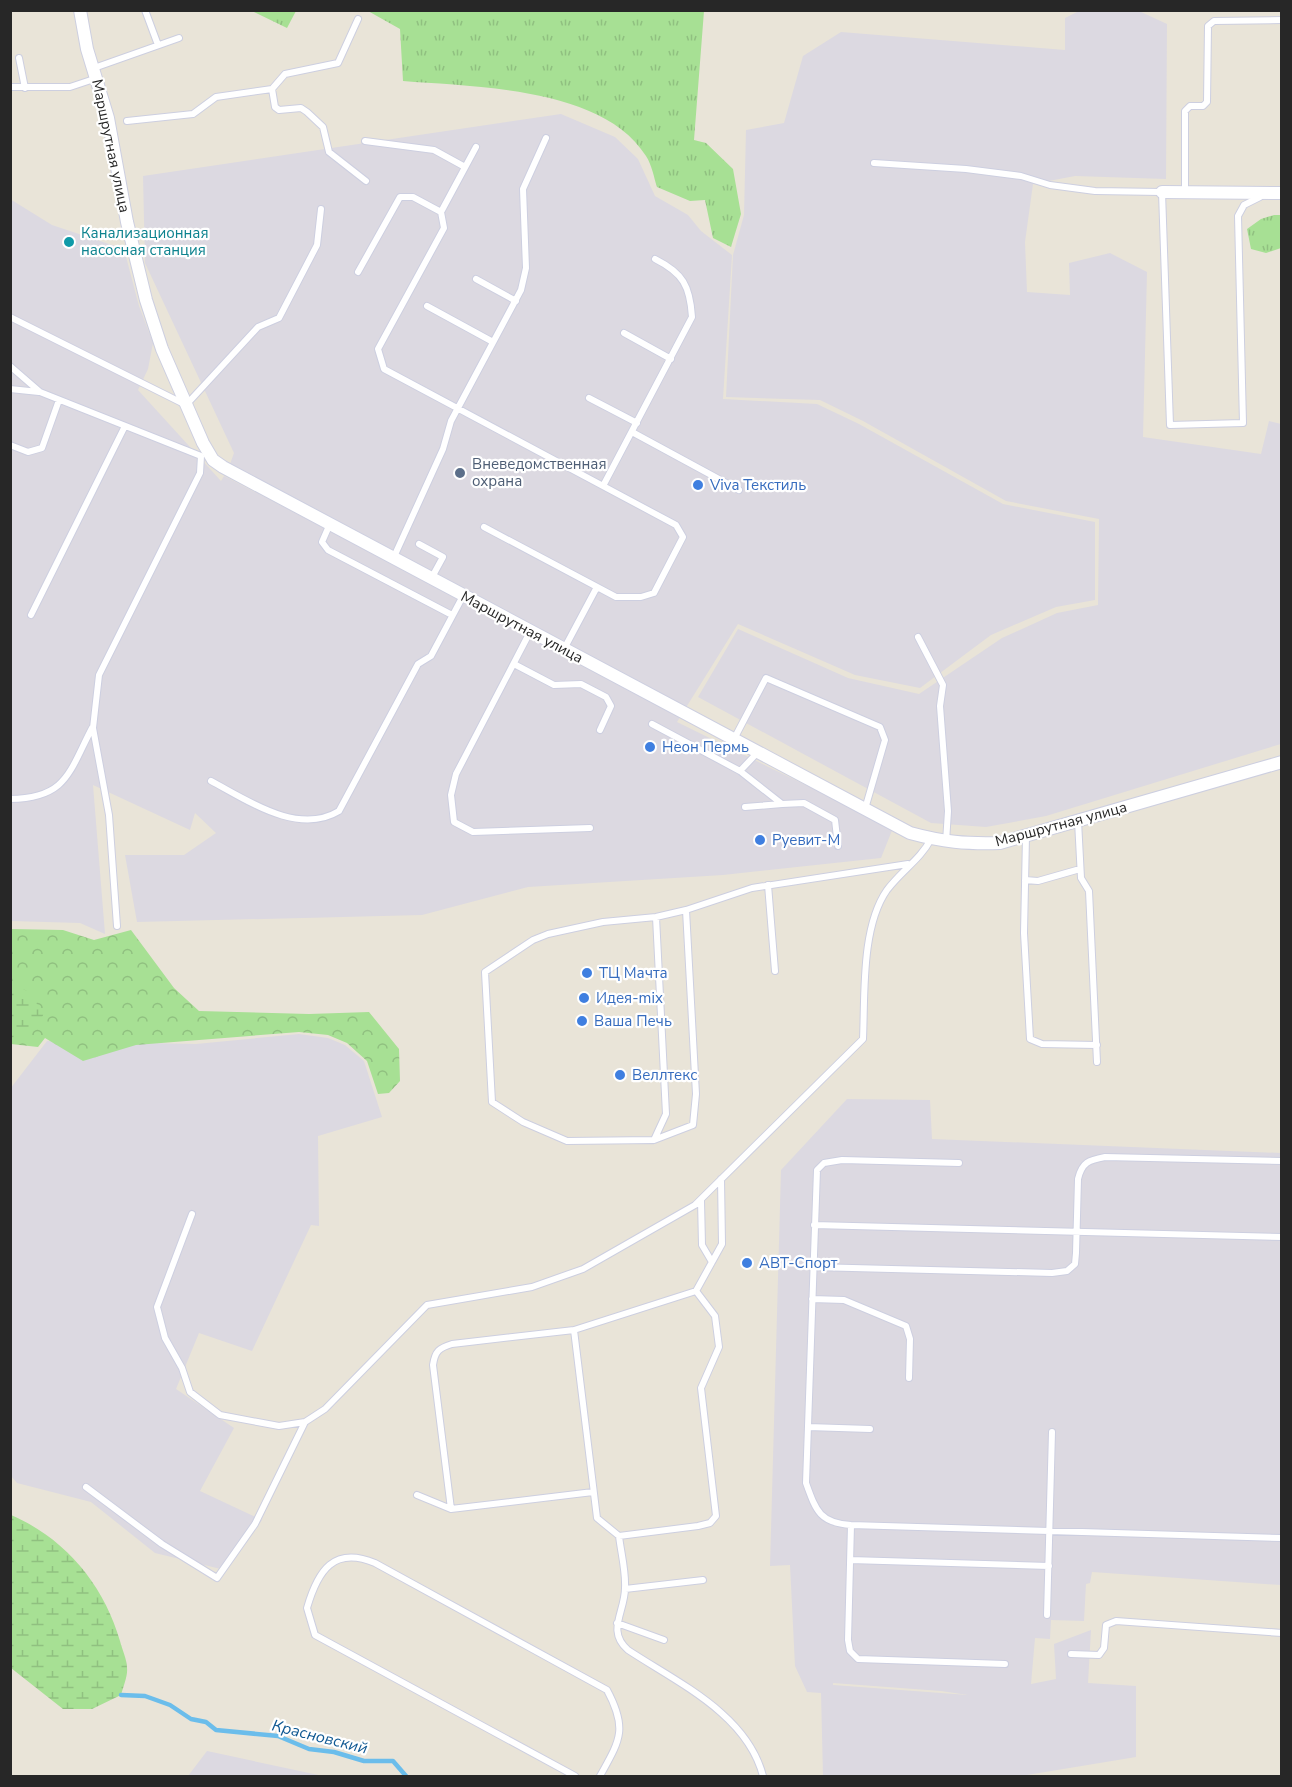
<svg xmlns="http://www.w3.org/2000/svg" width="1292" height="1787" font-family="'Nunito Sans',sans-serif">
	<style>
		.industrial { fill: #dcd9e1; fill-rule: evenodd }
		.grass { fill: url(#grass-tufts) }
		.forest { fill: url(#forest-crowns) }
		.wetland { fill: url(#wetland-marsh) }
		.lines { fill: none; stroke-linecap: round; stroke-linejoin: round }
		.stream { stroke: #6bbdeb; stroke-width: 4.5 }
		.service-casing { stroke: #cdcfe0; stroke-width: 8 }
		.minor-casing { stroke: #cdcfe0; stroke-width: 14 }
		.service { stroke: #fff; stroke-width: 6 }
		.minor { stroke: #fff; stroke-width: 12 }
		.culture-dot { fill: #0f9aa8; stroke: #fff; stroke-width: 2 }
		.service-dot { fill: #5c6f8a; stroke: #fff; stroke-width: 2 }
		.shop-dot { fill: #3f7fe0; stroke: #fff; stroke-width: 2 }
		.labels { text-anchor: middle; stroke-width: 4.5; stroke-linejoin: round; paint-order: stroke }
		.street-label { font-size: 15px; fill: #272727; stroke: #fff }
		.culture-label { font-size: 15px; fill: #0d838f; stroke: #fff; text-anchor: start }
		.service-label { font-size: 15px; fill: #4e5e75; stroke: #fff; text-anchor: start }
		.shop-label { font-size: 15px; fill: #366cbe; stroke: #fff; text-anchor: start }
		.water-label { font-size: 16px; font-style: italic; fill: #0f5892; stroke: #fff }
	</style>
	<defs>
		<pattern id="grass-tufts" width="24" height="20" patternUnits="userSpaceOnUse" patternTransform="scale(1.5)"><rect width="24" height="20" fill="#a7e094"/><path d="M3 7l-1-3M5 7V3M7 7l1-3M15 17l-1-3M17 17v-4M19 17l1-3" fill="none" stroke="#90c080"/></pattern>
		<pattern id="forest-crowns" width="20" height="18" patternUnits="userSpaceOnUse" patternTransform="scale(1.5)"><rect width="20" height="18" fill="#a7e094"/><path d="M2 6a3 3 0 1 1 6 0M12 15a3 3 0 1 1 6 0" fill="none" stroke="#90c080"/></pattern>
		<pattern id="wetland-marsh" width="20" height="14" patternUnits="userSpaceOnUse" patternTransform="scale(1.5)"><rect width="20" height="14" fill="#a7e094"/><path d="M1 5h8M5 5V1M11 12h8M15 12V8" fill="none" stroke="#90c080"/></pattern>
	</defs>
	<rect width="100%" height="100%" fill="#e9e4d8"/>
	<path class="industrial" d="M 1079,11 L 1139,11 L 1167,24 L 1166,179 L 1075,176 L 1033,184 L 1025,242 L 1027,292 L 1070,295 L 1069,263 L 1110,253 L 1147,272 L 1143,437 L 1261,454 L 1269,421 L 1281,424 L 1281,744 L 1046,816 L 986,827 L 931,823 L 698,697 L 738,629 L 848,678 L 919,694 L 1002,638 L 1057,613 L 1098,605 L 1099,519 L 1006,501 L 863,421 L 820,400 L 726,397 L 733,255 L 744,215 L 746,130 L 784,123 L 803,56 L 841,32 L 1065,50 L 1065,18 Z
		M 561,114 L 615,137 L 638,159 L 655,196 L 688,215 L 701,231 L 732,255 L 723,399 L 817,404 L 859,424 L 1003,504 L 1095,522 L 1095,600 L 1056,607 L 991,635 L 920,688 L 855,675 L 738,624 L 677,722 L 893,828 L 881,858 L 723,875 L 528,887 L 422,915 L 137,922 L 125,855 L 184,855 L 216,833 L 195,813 L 190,830 L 93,785 L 105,934 L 80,923 L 11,921 L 10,199 L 52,225 L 124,249 L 139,306 L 153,343 L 148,369 L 138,390 L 221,481 L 224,476 L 478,608 L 229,467 L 234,453 L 145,263 L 143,176 Z
		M 299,1034 L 328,1038 L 345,1045 L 364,1061 L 382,1117 L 318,1136 L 319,1226 L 311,1225 L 252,1351 L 199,1333 L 176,1389 L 234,1428 L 200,1491 L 262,1520 L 225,1570 L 155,1553 L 91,1502 L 17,1483 L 11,1476 L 10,1089 L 47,1041 L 196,1044 Z
		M 847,1099 L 930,1100 L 932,1139 L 1281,1153 L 1281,1585 L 1092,1572 L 1090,1583 L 1086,1584 L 1084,1621 L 1051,1620 L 1050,1639 L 1035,1638 L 1031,1684 L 1056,1679 L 1054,1644 L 1091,1630 L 1088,1683 L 1136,1686 L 1136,1757 L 1021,1776 L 823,1776 L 821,1693 L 807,1692 L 795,1666 L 790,1565 L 770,1566 L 781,1170 ZM 833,1683 L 941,1691 L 968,1695 L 833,1685 Z
		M 207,1751 L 323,1776 L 188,1776 Z"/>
	<path class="grass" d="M 252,11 L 296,11 L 287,28 Z
		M 368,11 L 704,11 L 694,140 L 706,143 L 733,169 L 741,214 L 731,247 L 713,238 L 705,200 L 690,201 L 657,187 C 654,178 652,165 646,156 C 603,87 476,87 403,81 L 400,29 Z
		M 1274,215 L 1281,215 L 1281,248 L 1266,253 L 1251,249 L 1247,229 L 1261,219 Z"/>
	<path class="forest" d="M 11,929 L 63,930 L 94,940 L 131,930 L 174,988 L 199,1011 L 309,1014 L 369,1012 L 399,1049 L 400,1081 L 389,1093 L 378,1094 L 367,1061 L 347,1043 L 328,1035 L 299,1032 L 136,1045 L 83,1061 L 45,1038 L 38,1047 L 11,1044 Z"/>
	<path class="wetland" d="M 10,982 L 27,991 L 44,1013 C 38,1028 26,1034 11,1038 Z
		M 11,1515 C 65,1538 104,1585 120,1641 C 122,1649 127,1660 127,1668 C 128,1676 123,1687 121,1695 L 92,1709 L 63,1709 L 11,1668 Z"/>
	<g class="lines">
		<path class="stream" d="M 121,1695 L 145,1696 L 170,1705 L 191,1719 L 206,1722 L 216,1730 L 278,1736 L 309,1749 L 334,1752 L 364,1761 L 393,1761 L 406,1776"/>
		<g class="service-casing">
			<path id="service" d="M 145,10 L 158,45
				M 19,58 L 25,88
				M 94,68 L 179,38
				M 10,87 L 70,87 L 97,78
				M 272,89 L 275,107 L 279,110 L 301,108 L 307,112 L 323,127 L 329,152 L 366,181
				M 127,121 L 193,114 L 216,97 L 272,89 L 285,74 L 338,63 L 358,19
				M 365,141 L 434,150 L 465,167
				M 476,147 L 441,212 L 444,228 L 378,349 L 384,369 L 676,525 L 683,537 L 654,593 L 641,597 L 616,597 L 484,527
				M 874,163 L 966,169 L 1021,176 L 1050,185 L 1095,191 L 1162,192 L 1170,425 L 1243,423 L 1238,216 L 1244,205 L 1260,197
				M 1185,192 L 1185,111 L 1190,106 L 1203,106 L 1207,102 L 1208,26 L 1214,21 L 1282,20
				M 358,272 L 400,197 L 413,197 L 441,212
				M 476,279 L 516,301
				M 427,306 L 493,342
				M 10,317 L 186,405 L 258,327 L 279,318 L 317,245 L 321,209
				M 624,333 L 671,359
				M 10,366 L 40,392 L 201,456 L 200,473 L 99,675 L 93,728 L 109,815 L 117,926
				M 10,389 L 39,392
				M 589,398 L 637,423
				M 632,432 L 739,490
				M 10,445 L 28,452 L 42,448 L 59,400
				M 603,486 L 692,317 C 690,286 683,273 655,259
				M 329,526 L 322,542 L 328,550 L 452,615
				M 419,544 L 443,557 L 431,579
				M 393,559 L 443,449 L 451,421 L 521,290 L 526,268 L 523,189 L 546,138
				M 31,615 L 125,426
				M 530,632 L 456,774 L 451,795 L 454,822 L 473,832 L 590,828
				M 918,637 L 943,685 L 940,706 L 948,811 L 946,842
				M 564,649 L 597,587
				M 514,664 L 554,685 L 581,684 L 606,697 L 611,706 L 600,730
				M 652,724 L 740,771 L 782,804 L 745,807
				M 734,739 L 766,678 L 880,727 L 885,740 L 865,809
				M 740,771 L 758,752
				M 211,781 C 247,800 298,836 339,811 L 418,664 L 431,656 L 463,596
				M 10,799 C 67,798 69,772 92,728
				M 782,804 L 804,803 L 835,820 L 838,846
				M 1078,821 L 1081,878 L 1089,891 L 1097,1062
				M 1026,836 L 1024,933 L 1030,1039 L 1042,1044 L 1097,1045
				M 1025,880 L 1038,881 L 1080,869
				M 768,885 L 775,971
				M 656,917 L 666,1114 L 654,1140 L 567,1141 L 523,1122 L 492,1102 L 485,972 L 533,940 L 548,934 L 603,922 L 656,917 L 686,910 L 752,888 L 908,864
				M 654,1140 L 693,1125 L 696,1094 L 686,910
				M 959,1163 L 842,1160 L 824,1163 L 817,1170 L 806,1483 C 816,1511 820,1523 851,1525 L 1282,1538
				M 721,1179 L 722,1244 L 696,1291 L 715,1316 L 719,1347 L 701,1388 L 716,1516 L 710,1523 L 698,1526 L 619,1536 C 621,1553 626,1571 625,1588 C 625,1612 606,1631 628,1650 C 678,1683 747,1714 763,1776
				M 701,1200 L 702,1245 L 712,1262
				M 192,1214 L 157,1307 L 165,1338 L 182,1368 L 190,1392 L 220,1415 L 279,1426 L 305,1422
				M 814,1225 L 1282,1237
				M 813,1267 L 1052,1273 L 1067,1271 L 1075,1264 L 1076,1253 L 1078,1179 C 1082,1162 1089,1160 1105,1157 L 1282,1161
				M 812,1299 L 844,1300 L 906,1326 L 910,1339 L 909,1378
				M 574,1330 L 597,1518 L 619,1536
				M 808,1427 L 870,1429
				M 86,1487 L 162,1544 L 217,1578 L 255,1524 L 305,1422 L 325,1409 L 427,1305 L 532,1287 L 583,1269 L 695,1205 L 863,1039 C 865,995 861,927 887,890 C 902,870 920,860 931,839
				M 417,1495 L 451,1509 L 593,1492
				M 451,1509 L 433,1365 C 435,1351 439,1348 452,1344 L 574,1330 L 696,1291
				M 851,1525 L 848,1640 L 850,1651 L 858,1659 L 1005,1664
				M 850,1560 L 1049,1566
				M 625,1589 L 703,1580
				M 1047,1615 L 1052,1432
				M 617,1623 L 664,1640
				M 1071,1654 L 1099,1655 L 1104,1648 L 1106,1625 L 1116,1621 L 1282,1633
				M 575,1776 L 315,1635 L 307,1608 C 318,1570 334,1546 375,1563 L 607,1690 C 628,1729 620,1740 600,1776"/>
		</g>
		<g class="minor-casing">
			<path id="minor" d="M 80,10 L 87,49 L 108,118 L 127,222 L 146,300 L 162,349 L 203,443 L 213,460 L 223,467 L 910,833 C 943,842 966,844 1000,843 L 1282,762
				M 1162,192 L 1282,193"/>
		</g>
		<use href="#service" class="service"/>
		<use href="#minor" class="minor"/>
	</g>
	<circle class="culture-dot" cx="69" cy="242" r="6"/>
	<circle class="service-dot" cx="460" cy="473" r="6"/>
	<g class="shop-dot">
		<circle cx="698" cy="485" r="6"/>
		<circle cx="650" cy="747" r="6"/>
		<circle cx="760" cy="840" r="6"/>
		<circle cx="587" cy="973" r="6"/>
		<circle cx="584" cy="998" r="6"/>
		<circle cx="582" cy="1021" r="6"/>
		<circle cx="620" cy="1075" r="6"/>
		<circle cx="747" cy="1263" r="6"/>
	</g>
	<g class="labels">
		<g class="street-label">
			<text transform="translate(111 146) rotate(78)" y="5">Маршрутная улица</text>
			<text transform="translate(522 627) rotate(28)" y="5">Маршрутная улица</text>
			<text transform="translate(1061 824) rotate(-15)" y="5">Маршрутная улица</text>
		</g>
		<g class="culture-label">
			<text x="81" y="238">Канализационная<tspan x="81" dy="17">насосная станция</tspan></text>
		</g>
		<g class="service-label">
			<text x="472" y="469">Вневедомственная<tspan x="472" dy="17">охрана</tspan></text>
		</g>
		<g class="shop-label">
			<text x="710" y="490">Viva Текстиль</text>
			<text x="662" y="752">Неон Пермь</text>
			<text x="772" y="845">Руевит-М</text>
			<text x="599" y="978">ТЦ Мачта</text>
			<text x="596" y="1003">Идея-mix</text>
			<text x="594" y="1026">Ваша Печь</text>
			<text x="632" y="1080">Веллтекс</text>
			<text x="759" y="1268">АВТ-Спорт</text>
		</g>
		<g class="water-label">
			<text transform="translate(320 1736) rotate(14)" y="6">Красновский</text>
		</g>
	</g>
	<rect width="1292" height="1787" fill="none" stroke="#272727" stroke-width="24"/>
</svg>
